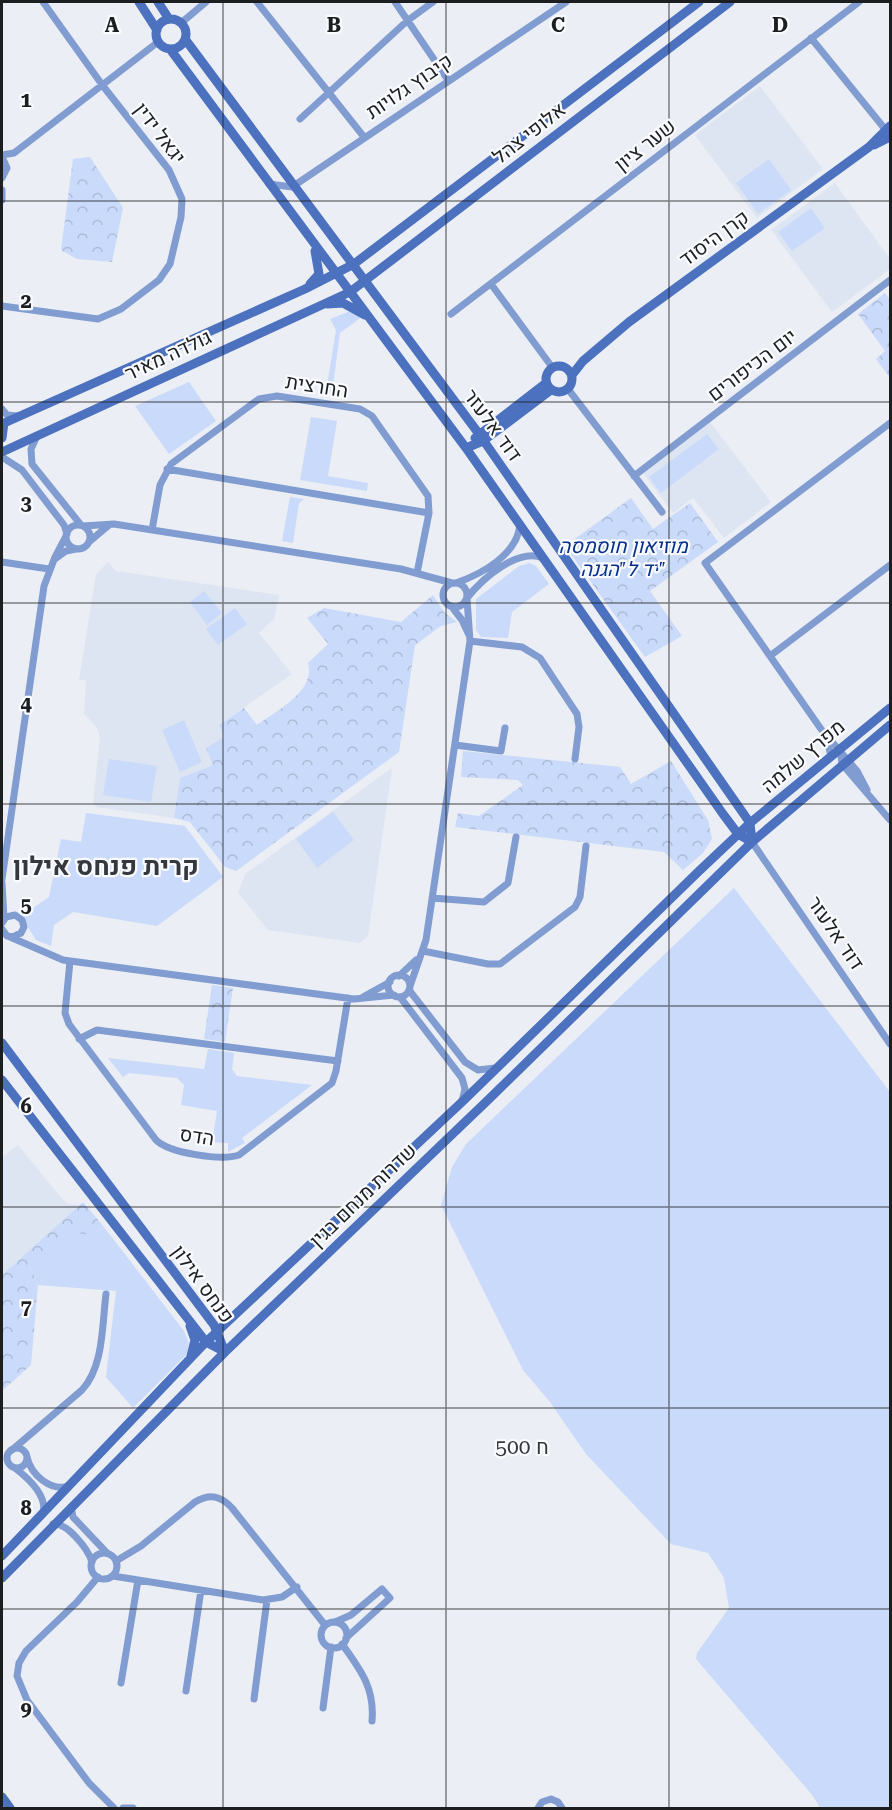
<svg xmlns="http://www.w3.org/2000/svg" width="892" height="1810" font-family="'Roboto Serif',Heebo,serif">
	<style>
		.built { fill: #dee5f2 }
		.green { fill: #c9dafa }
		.forest { fill: url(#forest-crowns) }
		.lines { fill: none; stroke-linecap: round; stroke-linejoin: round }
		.street { stroke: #809cd1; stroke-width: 7 }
		.secondary { stroke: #4b71bf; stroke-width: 9 }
		.grid { fill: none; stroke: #1d1e20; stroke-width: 1.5; stroke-opacity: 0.55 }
		.labels { text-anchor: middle; stroke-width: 4.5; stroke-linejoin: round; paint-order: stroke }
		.street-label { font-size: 20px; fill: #1d1e20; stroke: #f9fbff }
		.park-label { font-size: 20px; font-style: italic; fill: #07308c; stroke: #f9fbff }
		.neighbourhood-label { font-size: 21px; fill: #35383c; stroke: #f9fbff }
		.district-label { font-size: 26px; font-weight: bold; fill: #35383c; stroke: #f9fbff }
		.grid-label { font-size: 20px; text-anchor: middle; font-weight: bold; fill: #1d1e20; stroke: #f9fbff; stroke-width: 4.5; stroke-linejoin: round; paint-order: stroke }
	</style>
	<defs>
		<pattern id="forest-crowns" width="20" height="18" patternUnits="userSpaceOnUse" patternTransform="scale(1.5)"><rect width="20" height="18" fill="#c9dafa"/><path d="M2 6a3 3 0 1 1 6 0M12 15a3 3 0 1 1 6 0" fill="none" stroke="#acbbd6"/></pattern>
	</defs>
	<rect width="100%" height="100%" fill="#ebeef4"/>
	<path class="built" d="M 760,86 L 823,169 L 757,218 L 695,135 Z
		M 835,183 L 890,259 L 890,269 L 832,312 L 771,230 Z
		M 710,422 L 771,502 L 724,538 L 693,498 L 673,513 L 643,473 Z
		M 108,562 L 116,571 L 279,595 L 274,619 L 259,633 L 292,674 L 219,725 L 224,737 L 213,765 L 180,779 L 174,818 L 96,807 L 93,803 L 100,737 L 96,726 L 84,714 L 86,680 L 79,680 L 96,574 Z
		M 392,768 L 368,936 L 360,943 L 268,930 L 238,893 L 245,874 Z
		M 18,1145 L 63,1200 L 69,1204 L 80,1205 L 2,1275 L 2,1157 Z"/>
	<path class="green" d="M 769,159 L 791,190 L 758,214 L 736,183 Z
		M 811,208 L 825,228 L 792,251 L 778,232 Z
		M 353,310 L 363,316 L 340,333 L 332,393 L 326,392 L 336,330 L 330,319 Z
		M 189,382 L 216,421 L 169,454 L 135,406 Z
		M 311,417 L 337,421 L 328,476 L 368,483 L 367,491 L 300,480 Z
		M 707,434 L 719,449 L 661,493 L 649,477 Z
		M 290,497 L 304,499 L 299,503 L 293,543 L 282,541 Z
		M 529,563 L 536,566 L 549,584 L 512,612 L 508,638 L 481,637 L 476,630 L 476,599 L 519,566 Z
		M 204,591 L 222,613 L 207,625 L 190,602 Z
		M 235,608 L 247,624 L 218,645 L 206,629 Z
		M 184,720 L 202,762 L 180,772 L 162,730 Z
		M 109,759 L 157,766 L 151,802 L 103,795 Z
		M 333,812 L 354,840 L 317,868 L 296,839 Z
		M 86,813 L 185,826 L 223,877 L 157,926 L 73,912 L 54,925 L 51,946 L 36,940 L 19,912 L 27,912 L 49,897 L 61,839 L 81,842 Z
		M 734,888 L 890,1092 L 890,1808 L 820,1808 L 813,1796 L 696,1659 L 697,1653 L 729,1608 L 724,1578 L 708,1553 L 671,1544 L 586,1454 L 550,1402 L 523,1370 L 441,1205 L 452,1167 L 466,1144 Z
		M 208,1049 L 234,1053 L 232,1069 L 237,1076 L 312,1085 L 242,1138 L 245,1143 L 228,1152 L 228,1143 L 212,1142 L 217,1111 L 181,1105 L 184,1085 L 177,1078 L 129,1073 L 123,1077 L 108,1058 L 204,1069 Z
		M 104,1227 L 184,1331 L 189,1343 L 187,1354 L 133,1408 L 106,1377 L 116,1291 L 38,1285 L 29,1264 L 66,1231 L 93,1235 Z"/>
	<path class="forest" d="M 90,157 L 123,208 L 112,262 L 77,259 L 61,250 L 73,159 Z
		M 885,293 L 890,300 L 890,378 L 876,359 L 885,351 L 858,314 Z
		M 631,498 L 653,529 L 690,503 L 718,542 L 650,591 L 682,636 L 645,657 L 565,546 Z
		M 433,595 L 444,612 L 457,622 L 441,626 L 415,645 L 399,752 L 236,871 L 225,867 L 190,822 L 174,818 L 180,778 L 213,765 L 206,748 L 224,737 L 219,725 L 244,708 L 257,725 C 277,710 316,691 308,663 L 328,644 L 307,618 L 324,608 L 401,622 Z
		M 463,751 L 620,767 L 631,784 L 671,761 L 708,820 L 712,839 L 703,853 L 683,870 L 664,852 L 455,827 L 458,813 L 479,816 L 523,785 L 518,780 L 461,777 Z
		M 212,985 L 233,988 L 225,1042 L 204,1039 Z
		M 83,1202 L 104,1227 L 93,1235 L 66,1232 L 29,1264 L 38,1285 L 31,1365 L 2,1391 L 2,1275 Z"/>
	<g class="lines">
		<path class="street" d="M 257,2 L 364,137
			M 395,2 L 448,80
			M 181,23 L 206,2
			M 811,38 L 889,134
			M 300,119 L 407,21 L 433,2
			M 2,155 L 14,153 L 158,42
			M 2,157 L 7,168 L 2,178
			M 269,184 L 292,187 L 566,2
			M 2,190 L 2,200
			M 491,284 L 552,367
			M 2,306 L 98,319 L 121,309 L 159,280 L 170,264 L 181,217 L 182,199 L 169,170 L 103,86 L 43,2
			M 451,314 L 859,2
			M 568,389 L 662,512
			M 2,409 L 7,415 L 18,416
			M 37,436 L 31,449 L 32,464 L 81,525
			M 2,457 L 22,470 L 64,525 L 67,534
			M 167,469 L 429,513
			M 634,476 L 890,280
			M66 537a12 12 0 1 1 24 0a12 12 0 1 1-24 0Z
			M 83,526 L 114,524 L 401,569 L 452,583
			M 152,530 L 160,485 L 171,464 L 259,399 L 277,396 L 360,409 L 372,416 L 428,496 L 429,513 L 417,573
			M 90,541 L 109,525
			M 55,559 L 66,551 L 76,549
			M 2,562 L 49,569
			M443 595a12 12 0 1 1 24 0a12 12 0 1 1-24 0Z
			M 456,583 C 482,574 518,554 520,524
			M 467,598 C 482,579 518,547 543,558
			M 452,607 L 462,620 L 469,635
			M 470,641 L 522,647 L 540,658 L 577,714 L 579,727 L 575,759
			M 770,656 L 890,565
			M 825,736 L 831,755
			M 455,745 L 501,751 L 505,728
			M 840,748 L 842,764 L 890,820
			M 867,790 L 857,771 L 821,729 L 705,563 L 890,423
			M 752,842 L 890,1044
			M 2,879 L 44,586 L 55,557 L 66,536
			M 2,883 L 4,919
			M 432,898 L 484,902 L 508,883 L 516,837
			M 2,923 L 6,917 L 15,915 L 22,920 L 24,927 L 21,933 L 13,937 L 7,936 L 2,929
			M 10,937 L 63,960 L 354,999 L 394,995
			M 423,951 L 488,964 L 500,964 L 575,907 L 580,897 L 586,846
			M 70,961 L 65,1013 L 69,1024 L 156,1140 C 169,1153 221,1161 239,1155 L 332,1083 L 336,1071 L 348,998
			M388 986a11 11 0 1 1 22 0a11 11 0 1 1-22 0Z
			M 399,976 L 416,960
			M 410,986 L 426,940 L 470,641 L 467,599
			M 409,990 L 465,1062 L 478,1070 L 495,1068
			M 363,997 L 390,982
			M 400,997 L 462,1078 L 465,1089 L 462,1101
			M 79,1039 L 97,1030 L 338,1061
			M7 1458a10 10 0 1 1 20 0a10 10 0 1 1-20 0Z
			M 12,1450 L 82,1390 C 104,1366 102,1325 106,1294
			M 27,1457 C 31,1475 51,1492 69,1486
			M 15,1468 C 28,1478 48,1496 43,1514
			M 71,1507 L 73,1517 L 107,1553
			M 53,1524 C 67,1522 88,1549 92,1562
			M91 1566a13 13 0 1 1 26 0a13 13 0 1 1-26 0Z
			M 116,1561 L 141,1546 L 195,1502 C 210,1493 221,1496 232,1508 L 325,1625
			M 113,1576 L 263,1600 L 282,1597 L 297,1587
			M 98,1577 L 77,1602 L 26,1651 L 19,1663 L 17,1676 L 27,1700 L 89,1783 L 114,1808
			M 335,1622 L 351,1615 L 382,1589 L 390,1598 L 346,1638
			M321 1635a13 13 0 1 1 26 0a13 13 0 1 1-26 0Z
			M 342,1644 C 360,1669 375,1688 372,1721
			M 121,1683 L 138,1580
			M 186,1691 L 201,1590
			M 254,1699 L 267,1600
			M 323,1708 L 331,1647
			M 123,1808 L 133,1808
			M 538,1808 L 542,1802 L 551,1799 L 558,1802 L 562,1808"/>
		<path class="secondary" d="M 139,2 L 157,30
			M 158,2 L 169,19
			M156 34a15 15 0 1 1 30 0a15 15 0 1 1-30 0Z
			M 185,39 L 479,434 L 750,823 L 752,842
			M 170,49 L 466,448 L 723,814 L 738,834 L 752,842
			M 874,145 L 890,137
			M 310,284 L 319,274 L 315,251
			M 327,304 L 343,303 L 365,315
			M546 379a13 13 0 1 1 26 0a13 13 0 1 1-26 0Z
			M 572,375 L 583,361 L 629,322 L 869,147 L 890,126
			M 2,424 L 305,289 L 354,264 L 699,2
			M 2,438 L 4,423
			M 475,438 L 546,383
			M 466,448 L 483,441 L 551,390
			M 2,452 L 350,292 L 730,2
			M 2,1043 L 214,1325 L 225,1352
			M 2,1080 L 206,1342 L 225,1352
			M 190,1326 L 195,1340 L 191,1356
			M 2,1556 L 206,1342 L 463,1101 L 698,872 L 750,823 L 890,708
			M 2,1578 L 225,1352 L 488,1100 L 752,842 L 890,725
			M 2,1797 L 10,1808"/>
	</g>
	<path class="grid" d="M 223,2 L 223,1808M 446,2 L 446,1808M 669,2 L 669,1808M 2,201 L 890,201M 2,402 L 890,402M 2,603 L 890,603M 2,804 L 890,804M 2,1006 L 890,1006M 2,1207 L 890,1207M 2,1408 L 890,1408M 2,1609 L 890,1609"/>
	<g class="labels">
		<g class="street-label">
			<text transform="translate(409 86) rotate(-34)" y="7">קיבוץ גלויות</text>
			<text transform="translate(160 133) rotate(53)" y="7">יגאל ידין</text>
			<text transform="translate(529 133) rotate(-38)" y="7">אלופי צהל</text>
			<text transform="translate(645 145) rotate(-38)" y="7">שער ציון</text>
			<text transform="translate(714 238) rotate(-36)" y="7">קרן היסוד</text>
			<text transform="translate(168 355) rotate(-25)" y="7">גולדה מאיר</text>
			<text transform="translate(752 365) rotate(-37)" y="7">יום הכיפורים</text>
			<text transform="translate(317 386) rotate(9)" y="7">החרצית</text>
			<text transform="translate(493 425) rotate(54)" y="7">דוד אלעזר</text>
			<text transform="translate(803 756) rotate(-40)" y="7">מפרץ שלמה</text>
			<text transform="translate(836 933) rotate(56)" y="7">דוד אלעזר</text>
			<text transform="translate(197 1136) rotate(9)" y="7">הדס</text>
			<text transform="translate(363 1195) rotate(-44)" y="7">שדרות מנחם בגין</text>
			<text transform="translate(203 1284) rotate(54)" y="7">פנחס אילון</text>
		</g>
		<g class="park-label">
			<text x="623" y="553">מוזיאון חוסמסה<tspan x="623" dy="23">יד ל"הגנה"</tspan></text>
		</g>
		<g class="neighbourhood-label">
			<text x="522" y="1454">ח 500</text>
		</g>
		<g class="district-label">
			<text x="106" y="875">קרית פנחס אילון</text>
		</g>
	</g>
	<g class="grid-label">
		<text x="112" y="32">A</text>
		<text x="334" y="32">B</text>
		<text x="558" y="32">C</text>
		<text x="780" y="32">D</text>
		<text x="26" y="107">1</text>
		<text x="26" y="308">2</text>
		<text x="26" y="510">3</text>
		<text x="26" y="711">4</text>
		<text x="26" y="912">5</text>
		<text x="26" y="1113">6</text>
		<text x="26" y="1314">7</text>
		<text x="26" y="1515">8</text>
		<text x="26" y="1716">9</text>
	</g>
	<rect width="892" height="1810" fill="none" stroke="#1d1e20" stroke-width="6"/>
</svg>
